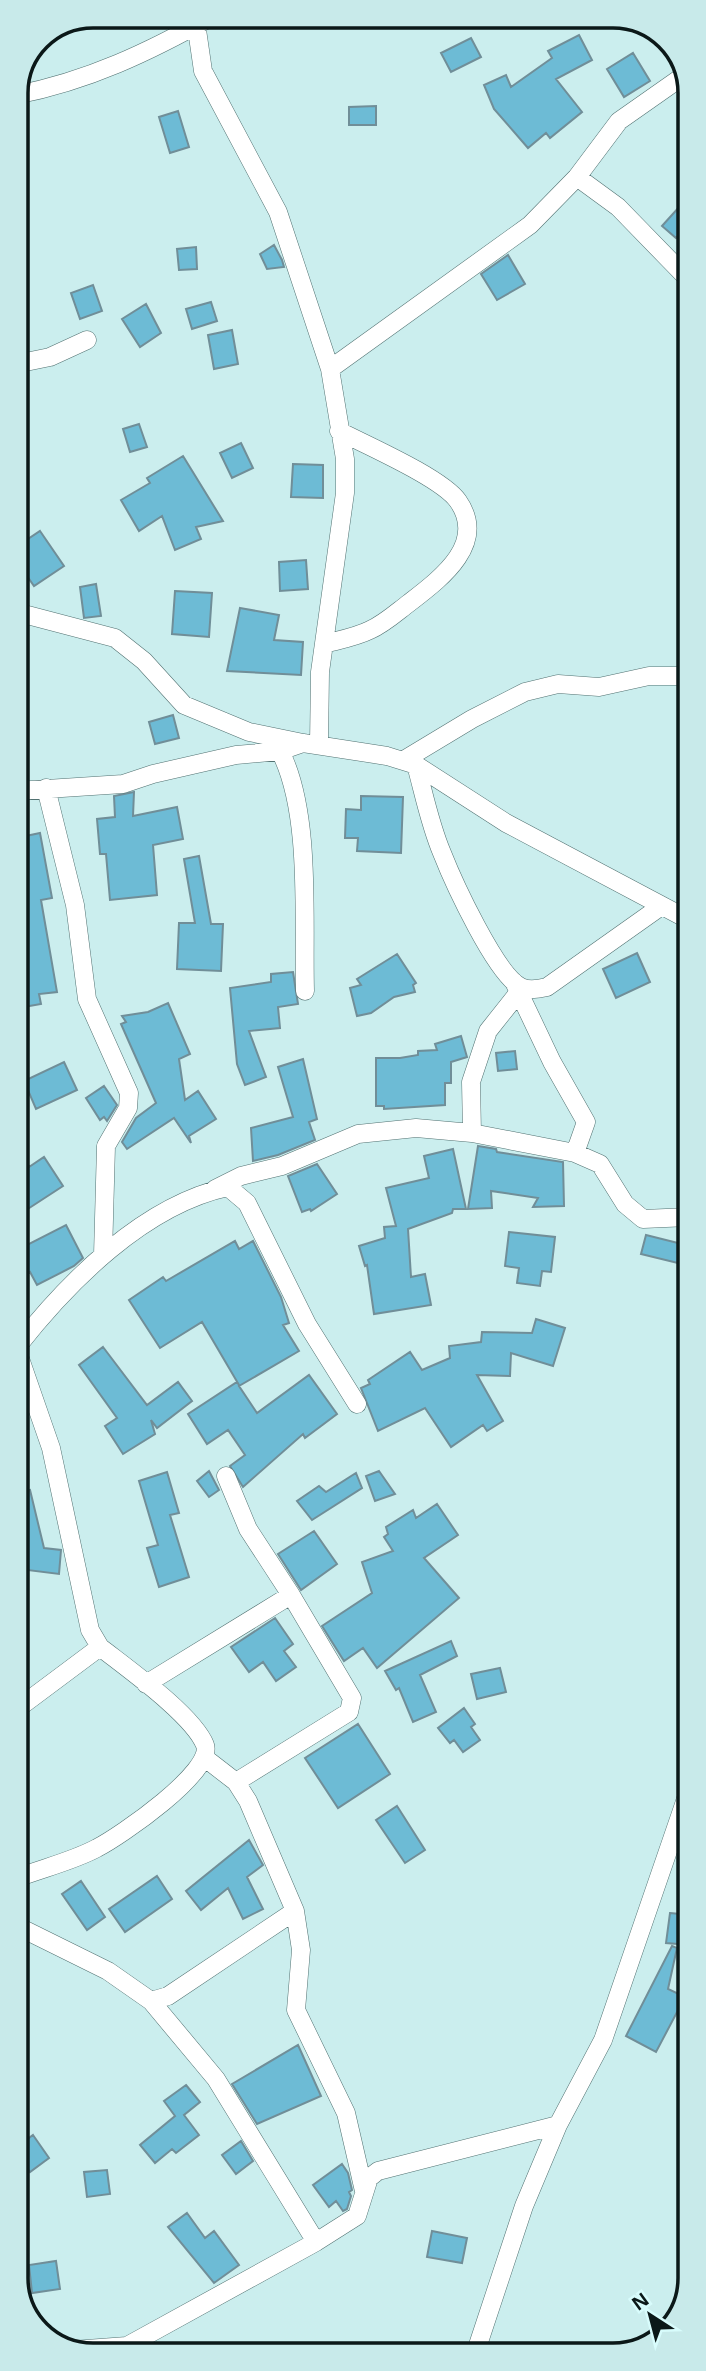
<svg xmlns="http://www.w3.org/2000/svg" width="706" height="2371" font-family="'Open Sans',sans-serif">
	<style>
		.building { fill: #6dbbd5; stroke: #708e98; stroke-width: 2 }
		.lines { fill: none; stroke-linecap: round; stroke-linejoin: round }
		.minor-casing { stroke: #517171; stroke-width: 19 }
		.minor { stroke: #fff; stroke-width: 18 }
		.rim { fill: none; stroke: #0b1818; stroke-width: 3.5 }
	</style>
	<rect width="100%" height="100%" fill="#cbeeee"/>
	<path class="building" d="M 579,35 L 592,60 L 556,79 L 582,112 L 550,138 L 546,133 L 528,148 L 494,109 L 484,85 L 506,75 L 511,87 L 552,58 L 548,51 Z
		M 471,38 L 481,57 L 451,72 L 441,53 Z
		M 633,53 L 650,81 L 624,97 L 607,69 Z
		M 376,106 L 376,125 L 349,125 L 349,107 Z
		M 178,111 L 189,147 L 170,153 L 159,117 Z
		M 689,196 L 689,223 L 676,238 L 662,226 Z
		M 274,245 L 282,260 L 284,267 L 267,269 L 260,254 Z
		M 196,247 L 197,269 L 179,270 L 177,249 Z
		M 508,255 L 525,284 L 497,300 L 481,274 Z
		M 93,285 L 102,311 L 80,319 L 71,293 Z
		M 211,302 L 217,321 L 192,329 L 186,309 Z
		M 146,304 L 161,333 L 140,347 L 122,319 Z
		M 232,330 L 238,364 L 214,369 L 208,335 Z
		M 139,424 L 147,447 L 130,452 L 123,429 Z
		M 241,443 L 253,468 L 232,478 L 220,453 Z
		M 183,456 L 223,521 L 196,527 L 201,539 L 175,550 L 162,516 L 139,531 L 121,500 L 150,483 L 147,478 Z
		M 293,464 L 323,465 L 323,498 L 291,497 Z
		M 40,531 L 64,566 L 34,586 L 16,560 L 16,547 Z
		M 306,560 L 308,589 L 280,591 L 279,562 Z
		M 96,584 L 101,616 L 84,618 L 80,587 Z
		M 175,591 L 212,593 L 209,637 L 172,634 Z
		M 240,608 L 279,615 L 274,640 L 303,642 L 301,675 L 227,671 Z
		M 173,715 L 179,738 L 155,744 L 149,722 Z
		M 134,792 L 133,816 L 177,807 L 183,839 L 153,845 L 157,895 L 110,900 L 106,854 L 100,854 L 97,819 L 115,817 L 114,796 Z
		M 361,796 L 403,797 L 401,853 L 357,851 L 358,838 L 345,838 L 346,809 L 361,810 Z
		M 40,833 L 52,898 L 41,900 L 57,992 L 39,994 L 41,1004 L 18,1008 L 16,838 Z
		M 199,856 L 211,924 L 223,924 L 221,971 L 177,969 L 179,923 L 195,923 L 184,859 Z
		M 637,953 L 650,982 L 616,998 L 603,969 Z
		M 397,954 L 416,983 L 413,985 L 415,992 L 394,997 L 371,1013 L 357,1016 L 350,988 L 361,985 L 357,979 Z
		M 293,972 L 298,1004 L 278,1007 L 280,1028 L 249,1031 L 266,1077 L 245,1085 L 237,1064 L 230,988 L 271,982 L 271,974 Z
		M 168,1003 L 190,1054 L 179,1059 L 185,1100 L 198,1091 L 216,1119 L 189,1136 L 191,1143 L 174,1118 L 127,1149 L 122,1142 L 136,1118 L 156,1103 L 121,1024 L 126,1022 L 122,1016 L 148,1012 Z
		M 461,1036 L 467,1057 L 451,1062 L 451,1083 L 445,1083 L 445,1105 L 384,1109 L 384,1106 L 376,1106 L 376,1058 L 400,1058 L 418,1055 L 418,1051 L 437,1050 L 435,1044 Z
		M 515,1051 L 517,1069 L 498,1071 L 496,1053 Z
		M 303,1059 L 317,1119 L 309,1122 L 315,1140 L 278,1155 L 253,1161 L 251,1128 L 293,1117 L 278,1067 Z
		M 64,1062 L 77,1090 L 36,1109 L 24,1081 Z
		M 104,1086 L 117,1105 L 107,1121 L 104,1117 L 100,1120 L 86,1098 Z
		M 17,1141 L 20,1141 L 29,1167 L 44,1157 L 63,1186 L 17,1216 Z
		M 478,1146 L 496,1149 L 497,1152 L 563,1162 L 564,1206 L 533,1207 L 538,1198 L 491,1191 L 492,1208 L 468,1209 Z
		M 453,1149 L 466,1209 L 453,1209 L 452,1213 L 408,1229 L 411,1277 L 425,1274 L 431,1305 L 374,1314 L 367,1265 L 365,1266 L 359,1246 L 385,1238 L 384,1227 L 396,1226 L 386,1188 L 429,1178 L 424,1156 Z
		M 317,1164 L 337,1194 L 311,1211 L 310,1209 L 302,1212 L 288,1176 Z
		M 66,1225 L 83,1258 L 74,1266 L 37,1285 L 30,1272 L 17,1280 L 17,1250 Z
		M 509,1232 L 555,1237 L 551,1272 L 542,1271 L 540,1286 L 517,1283 L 519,1268 L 505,1266 Z
		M 646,1235 L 690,1246 L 690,1266 L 641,1254 Z
		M 235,1241 L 239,1249 L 253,1241 L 281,1297 L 289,1323 L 283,1325 L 299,1351 L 239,1386 L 257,1413 L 309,1375 L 337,1414 L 305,1438 L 303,1434 L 243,1487 L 230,1466 L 245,1455 L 228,1430 L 207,1444 L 188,1414 L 237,1382 L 239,1385 L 202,1322 L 160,1348 L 129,1300 L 163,1277 L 166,1281 Z
		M 536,1319 L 565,1328 L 553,1366 L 511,1353 L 510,1376 L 477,1375 L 503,1421 L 487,1431 L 483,1425 L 451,1447 L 425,1408 L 378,1431 L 361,1388 L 370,1384 L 368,1380 L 410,1352 L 422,1370 L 450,1358 L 449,1346 L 481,1342 L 482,1332 L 532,1333 Z
		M 103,1347 L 147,1405 L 178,1382 L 192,1401 L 157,1428 L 151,1420 L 155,1434 L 123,1454 L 105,1426 L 117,1418 L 79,1365 Z
		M 209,1471 L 219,1490 L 209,1497 L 197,1481 Z
		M 379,1471 L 395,1494 L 375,1501 L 366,1476 Z
		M 167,1472 L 179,1513 L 170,1515 L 189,1577 L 159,1587 L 147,1548 L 158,1545 L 139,1481 Z
		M 356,1473 L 362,1488 L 312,1520 L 297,1501 L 319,1486 L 326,1492 Z
		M 17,1475 L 24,1491 L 30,1490 L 44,1548 L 61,1550 L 59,1574 L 19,1569 L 23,1536 L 19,1520 L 17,1521 Z
		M 437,1504 L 458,1535 L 424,1558 L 459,1598 L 377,1668 L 363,1648 L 344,1661 L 322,1626 L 372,1593 L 362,1562 L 393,1551 L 384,1537 L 388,1534 L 386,1527 L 413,1510 L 416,1518 Z
		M 314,1531 L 337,1564 L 301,1590 L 278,1554 Z
		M 275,1618 L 293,1644 L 284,1651 L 296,1667 L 276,1681 L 263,1662 L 249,1672 L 231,1647 Z
		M 451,1641 L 457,1656 L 420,1675 L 436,1712 L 413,1722 L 399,1688 L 396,1690 L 385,1671 Z
		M 500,1668 L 506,1692 L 477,1699 L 471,1674 Z
		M 464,1708 L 475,1724 L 471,1727 L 480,1740 L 463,1752 L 454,1740 L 450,1743 L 438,1728 Z
		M 358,1724 L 390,1774 L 338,1808 L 305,1758 Z
		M 397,1806 L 425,1850 L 405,1863 L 376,1820 Z
		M 249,1840 L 263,1865 L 247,1877 L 263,1909 L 243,1919 L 228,1888 L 201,1910 L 186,1891 Z
		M 157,1876 L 172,1899 L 125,1932 L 109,1909 Z
		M 81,1881 L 105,1917 L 87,1930 L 62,1894 Z
		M 670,1913 L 690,1915 L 690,1945 L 666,1943 Z
		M 672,1946 L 677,1948 L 668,1989 L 685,1997 L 656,2052 L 626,2036 Z
		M 298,2045 L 321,2096 L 257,2124 L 232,2084 Z
		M 186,2085 L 200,2102 L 184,2115 L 199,2135 L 176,2153 L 172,2149 L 155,2163 L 140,2145 L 175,2116 L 164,2101 Z
		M 33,2135 L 49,2158 L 30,2172 L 17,2154 L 17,2147 Z
		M 241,2141 L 253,2161 L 236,2174 L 222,2155 Z
		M 342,2164 L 348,2173 L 352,2190 L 349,2192 L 351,2196 L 347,2209 L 343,2211 L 336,2201 L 329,2207 L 313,2185 Z
		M 107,2170 L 110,2194 L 87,2197 L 84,2172 Z
		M 187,2213 L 205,2238 L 214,2231 L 239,2265 L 214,2283 L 168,2227 Z
		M 432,2231 L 467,2238 L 462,2263 L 427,2257 Z
		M 56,2261 L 60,2289 L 32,2293 L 29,2265 Z"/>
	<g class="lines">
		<g class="minor-casing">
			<path id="minor" d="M 195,16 L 203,71 L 278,212 L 330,369 L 345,459 L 345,493 L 320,672 L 319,744
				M 16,95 C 88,81 149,52 213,16
				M 577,177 L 618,207 L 689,280
				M 16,364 L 50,357 L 87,340
				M 330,369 L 530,225 L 577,177 L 619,121 L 686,74
				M 16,612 L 115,638 L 144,661 L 184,705 L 249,732 L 303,743
				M 324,644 C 339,640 356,637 370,630 C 384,624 397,612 409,603 C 440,579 488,544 458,501 C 442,478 366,445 339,431
				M 280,751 C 312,813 303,921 305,991
				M 404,760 L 472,719 L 525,692 L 558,684 L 599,687 L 649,676 L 689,676
				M 416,765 C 424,794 430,825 442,853 C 453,881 496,975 521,987 C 529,991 539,989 547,987 L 660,907
				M 46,788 L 75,905 L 87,999 L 129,1093 L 128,1108 L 106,1146 L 103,1255
				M 16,791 L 123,784 L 153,774 L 236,755 L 280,751 L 303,743 L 387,756 L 416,765 L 506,823 L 689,920
				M 514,982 L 552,1062 L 586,1122 L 575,1153
				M 472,1133 L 471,1082 L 488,1031 L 519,992
				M 215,1189 L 241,1176 L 282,1166 L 358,1134 L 416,1128 L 472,1133 L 575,1153 L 600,1164 L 625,1204 L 643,1219 L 689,1217
				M 17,1347 C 68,1282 144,1205 228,1187 L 247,1203 L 307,1324 L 357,1404
				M 17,1350 L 51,1448 L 90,1630 L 100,1647 C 128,1669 193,1715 205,1745 C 215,1771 119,1837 97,1848 C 73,1861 43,1868 17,1878
				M 226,1476 L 248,1529 L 291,1595 L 352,1698 L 349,1712 L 236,1782
				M 146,1684 L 291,1595
				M 17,1709 L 100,1647
				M 205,1758 L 236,1782 L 248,1801 L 295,1911 L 301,1950 L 296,2010 L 346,2113 L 364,2191
				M 17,1926 L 108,1971 L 151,2001 L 168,1996 L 295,1911
				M 151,2001 L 216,2079 L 316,2242
				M 73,2350 L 127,2346 L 316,2242 L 357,2216 L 369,2178 L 378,2171 L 558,2125
				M 475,2354 L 524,2206 L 558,2125 L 603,2040 L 690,1787"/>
		</g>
		<use href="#minor" class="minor"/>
	</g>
	<path d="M0 0H706V2371H0ZM93 28H613A65 65 0 0 1 678 93V2278A65 65 0 0 1 613 2343H93A65 65 0 0 1 28 2278V93A65 65 0 0 1 93 28Z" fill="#c8eaea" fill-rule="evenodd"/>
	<path class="rim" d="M93 28H613A65 65 0 0 1 678 93V2278A65 65 0 0 1 613 2343H93A65 65 0 0 1 28 2278V93A65 65 0 0 1 93 28Z"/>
	<g transform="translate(650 2315) rotate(324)" stroke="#d8fcfc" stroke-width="5" paint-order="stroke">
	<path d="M0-5L12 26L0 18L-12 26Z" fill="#0b1818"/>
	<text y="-10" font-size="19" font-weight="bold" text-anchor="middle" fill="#0b1818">N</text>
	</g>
</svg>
